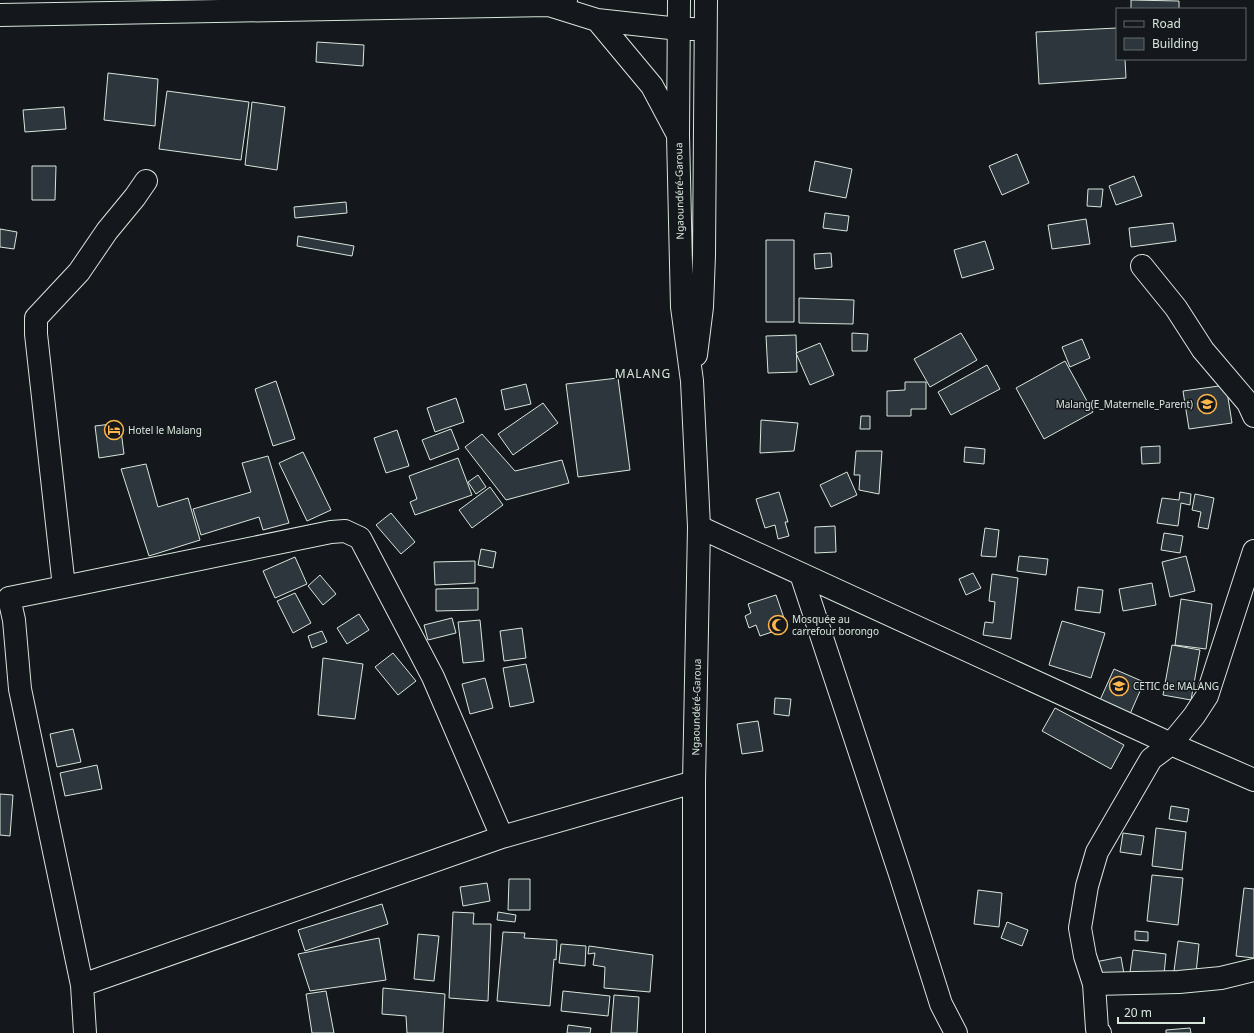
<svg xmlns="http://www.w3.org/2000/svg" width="1254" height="1033" font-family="'Noto Sans',sans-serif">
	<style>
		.building { fill: #2c363c; stroke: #d8e6dc }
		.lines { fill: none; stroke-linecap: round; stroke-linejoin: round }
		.street-casing { stroke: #d8e6dc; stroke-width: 24 }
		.highway-casing { stroke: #d8e6dc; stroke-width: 24 }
		.street { stroke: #14181c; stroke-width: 22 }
		.highway { stroke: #14181c; stroke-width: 22 }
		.labels { text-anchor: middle; stroke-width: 3; stroke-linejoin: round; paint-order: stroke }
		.street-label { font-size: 10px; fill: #d8e6dc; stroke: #14181c }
		.poi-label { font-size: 10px; fill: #d8e6dc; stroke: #14181c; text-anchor: start }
		.quarter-label { font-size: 12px; letter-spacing: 1px; fill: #d8e6dc; stroke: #14181c }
	</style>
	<rect width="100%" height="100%" fill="#14181c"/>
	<path class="building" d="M 1131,0 L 1179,1 L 1179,9 L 1131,9 Z
		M 1117,28 L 1117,59 L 1125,59 L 1126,78 L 1039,84 L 1036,32 Z
		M 317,42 L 364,45 L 363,66 L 316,62 Z
		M 108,73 L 158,79 L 155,126 L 104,120 Z
		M 167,91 L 249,102 L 241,160 L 159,149 Z
		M 252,102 L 285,107 L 277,170 L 245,165 Z
		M 64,107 L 66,129 L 25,132 L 23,110 Z
		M 1017,154 L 1029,183 L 1002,195 L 989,166 Z
		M 815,161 L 852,169 L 846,198 L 809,191 Z
		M 32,166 L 56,166 L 55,200 L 32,200 Z
		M 1134,176 L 1142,196 L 1116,205 L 1109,186 Z
		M 1088,189 L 1103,189 L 1101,207 L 1087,206 Z
		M 346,202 L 347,213 L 295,218 L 294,207 Z
		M 825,213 L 849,216 L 847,231 L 823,228 Z
		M 1086,219 L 1090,244 L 1052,249 L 1048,225 Z
		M 1173,223 L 1176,241 L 1131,247 L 1129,228 Z
		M 0,229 L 17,232 L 14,249 L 0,247 Z
		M 298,236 L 354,246 L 352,256 L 297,246 Z
		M 766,240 L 794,240 L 794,322 L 766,322 Z
		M 985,241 L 994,269 L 962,278 L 954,250 Z
		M 831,253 L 832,267 L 815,269 L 814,254 Z
		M 799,298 L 854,300 L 853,324 L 799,323 Z
		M 852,333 L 868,334 L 867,351 L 852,351 Z
		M 961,333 L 977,360 L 930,387 L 914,359 Z
		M 796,335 L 797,372 L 768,373 L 766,336 Z
		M 1082,339 L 1090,358 L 1070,367 L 1062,347 Z
		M 820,343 L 834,375 L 810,385 L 796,353 Z
		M 1065,361 L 1093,412 L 1044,439 L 1016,388 Z
		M 987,365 L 1000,389 L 951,415 L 938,392 Z
		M 618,378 L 630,470 L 578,477 L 566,384 Z
		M 276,381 L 295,439 L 273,446 L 255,389 Z
		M 905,382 L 926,382 L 926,409 L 911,409 L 911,416 L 887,416 L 887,391 L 905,390 Z
		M 526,384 L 531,404 L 505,410 L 501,390 Z
		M 1226,385 L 1232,423 L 1189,429 L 1183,391 Z
		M 456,398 L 464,422 L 435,432 L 427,408 Z
		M 543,403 L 558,423 L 513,455 L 498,434 Z
		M 861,416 L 870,416 L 870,429 L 860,429 Z
		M 761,420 L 798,423 L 794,451 L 760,453 Z
		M 120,423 L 124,454 L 99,458 L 95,426 Z
		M 451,429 L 459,449 L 430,460 L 422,440 Z
		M 397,430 L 409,466 L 386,473 L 374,438 Z
		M 482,434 L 515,471 L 562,460 L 569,483 L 506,500 L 465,447 Z
		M 1160,446 L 1160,463 L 1142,464 L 1141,447 Z
		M 965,447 L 985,449 L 984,464 L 964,462 Z
		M 856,451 L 882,451 L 879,494 L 859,490 L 860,475 L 854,475 Z
		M 303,452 L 331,510 L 307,521 L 279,463 Z
		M 268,456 L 289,523 L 263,530 L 259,517 L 201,535 L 193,509 L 251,492 L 242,463 Z
		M 458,458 L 472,495 L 415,515 L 410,502 L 417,499 L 409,476 Z
		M 146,464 L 158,507 L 188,498 L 200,540 L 149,556 L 121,469 Z
		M 847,472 L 857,495 L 831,507 L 820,485 Z
		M 478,475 L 486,487 L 476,494 L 468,482 Z
		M 490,487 L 503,505 L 472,528 L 459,510 Z
		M 779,492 L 788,522 L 785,522 L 789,536 L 778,539 L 775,525 L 765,528 L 756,499 Z
		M 1180,492 L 1191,494 L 1190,505 L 1181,503 L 1178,526 L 1157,523 L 1162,498 L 1179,500 Z
		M 1195,494 L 1214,498 L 1208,529 L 1198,527 L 1201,512 L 1192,510 Z
		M 391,513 L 415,542 L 401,554 L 376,525 Z
		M 835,526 L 836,552 L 815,553 L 815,527 Z
		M 985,528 L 999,530 L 996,557 L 981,556 Z
		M 1164,533 L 1183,536 L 1180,553 L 1161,550 Z
		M 481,549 L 496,552 L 493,568 L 478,565 Z
		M 1019,556 L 1048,559 L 1046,575 L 1017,571 Z
		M 1186,556 L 1195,591 L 1170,597 L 1162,562 Z
		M 295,557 L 307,584 L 275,598 L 263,571 Z
		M 475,561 L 475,583 L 435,585 L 434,562 Z
		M 973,573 L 981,588 L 966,595 L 959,579 Z
		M 992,574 L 1018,578 L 1011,639 L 983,635 L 985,622 L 993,623 L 995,602 L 989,601 Z
		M 320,575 L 336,594 L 323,605 L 308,586 Z
		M 1152,583 L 1156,605 L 1123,611 L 1119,589 Z
		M 1078,587 L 1103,590 L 1100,613 L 1075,610 Z
		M 478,588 L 478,610 L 436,611 L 436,589 Z
		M 295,593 L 311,623 L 293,633 L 277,601 Z
		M 776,595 L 787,627 L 760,636 L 756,625 L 749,628 L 745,616 L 751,613 L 748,604 Z
		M 1181,599 L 1212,604 L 1206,649 L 1175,645 Z
		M 359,614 L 369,630 L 347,644 L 337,628 Z
		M 452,618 L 456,633 L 428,640 L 424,625 Z
		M 480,620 L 484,661 L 463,663 L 458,622 Z
		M 1062,621 L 1105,633 L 1091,678 L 1049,665 Z
		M 522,628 L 526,658 L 504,661 L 500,631 Z
		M 322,631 L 327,642 L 312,648 L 308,636 Z
		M 1172,645 L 1200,650 L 1191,700 L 1163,695 Z
		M 393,653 L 416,681 L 398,695 L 375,667 Z
		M 323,658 L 363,664 L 355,719 L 318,715 Z
		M 526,664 L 534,702 L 510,707 L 503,668 Z
		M 1114,669 L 1144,682 L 1130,714 L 1100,700 Z
		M 485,678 L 493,708 L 470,714 L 462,684 Z
		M 775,698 L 791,699 L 789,716 L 774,714 Z
		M 1055,708 L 1124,745 L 1111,769 L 1042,731 Z
		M 758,721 L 763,751 L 742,754 L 737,724 Z
		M 73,729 L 81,762 L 57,767 L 50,734 Z
		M 97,765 L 102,789 L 65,796 L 60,773 Z
		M 0,794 L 13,795 L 10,836 L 0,835 Z
		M 1171,806 L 1189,809 L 1187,822 L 1169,819 Z
		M 1156,828 L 1186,832 L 1182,870 L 1152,866 Z
		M 1123,833 L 1144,836 L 1141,855 L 1120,852 Z
		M 1152,875 L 1183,878 L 1178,925 L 1147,921 Z
		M 509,879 L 530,879 L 530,910 L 508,910 Z
		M 487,883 L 490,901 L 463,906 L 460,887 Z
		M 1244,888 L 1254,889 L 1254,958 L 1236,956 Z
		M 978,890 L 1002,893 L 999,927 L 974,924 Z
		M 382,904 L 388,924 L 305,951 L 298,930 Z
		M 453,912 L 474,913 L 473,924 L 491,924 L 488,1001 L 449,998 Z
		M 498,912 L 516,915 L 515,922 L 497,920 Z
		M 1007,922 L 1028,930 L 1022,946 L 1001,938 Z
		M 1135,931 L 1148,932 L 1148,941 L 1135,940 Z
		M 503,932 L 525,933 L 524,938 L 557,940 L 556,960 L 554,959 L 550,1006 L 497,1001 Z
		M 418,934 L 439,936 L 434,981 L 414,979 Z
		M 379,938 L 386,980 L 310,991 L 298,954 Z
		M 1178,941 L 1199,944 L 1196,973 L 1174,971 Z
		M 561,944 L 586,946 L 585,966 L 559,963 Z
		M 589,946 L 653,955 L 650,992 L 604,988 L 605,967 L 593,965 L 595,953 L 588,954 Z
		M 1133,950 L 1166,954 L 1164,975 L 1130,972 Z
		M 1121,957 L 1124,974 L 1099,979 L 1095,962 Z
		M 383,988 L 445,994 L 443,1033 L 407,1033 L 406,1016 L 382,1014 Z
		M 326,991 L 334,1033 L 312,1033 L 306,994 Z
		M 563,991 L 610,996 L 608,1016 L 561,1011 Z
		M 614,995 L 639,997 L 637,1033 L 611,1033 Z
		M 568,1025 L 591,1028 L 590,1033 L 567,1033 Z
		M 1190,1028 L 1191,1033 L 1166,1033 L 1166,1030 Z"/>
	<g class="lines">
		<g class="street-casing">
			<path id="street" d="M 1142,266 L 1176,308 L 1203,350 L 1248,403 L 1254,416
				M 699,527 L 1171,744 L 1254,780
				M 801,574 L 900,874 L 941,1004 L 956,1033
				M 64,587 L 331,532 L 345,531 L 360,538 L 433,677 L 502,837
				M 1094,984 L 1179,982 L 1221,978 L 1254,970
				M 82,985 L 502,837 L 694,782
				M 85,1033 L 82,985 L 20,689 L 14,620 L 9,598 L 64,587 L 36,334 L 36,318 L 79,272 L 107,231 L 135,197 L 146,181
				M 1100,1033 L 1097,1029 L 1094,984 L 1085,956 L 1080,928 L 1087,886 L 1097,852 L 1151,759 L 1171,744 L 1194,716 L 1207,696 L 1254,551"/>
		</g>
		<g class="highway-casing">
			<path id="highway" d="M 679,0 L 678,135 L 682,307 L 692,381 L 699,527 L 694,782 L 694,1033
				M 549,5 L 597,20 L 679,29 L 693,29
				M 0,15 L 549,5 L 566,0
				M 597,20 L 652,86 L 677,133
				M 696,355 L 702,307 L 704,255 L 706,0"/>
		</g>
		<use href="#street" class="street"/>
		<use href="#highway" class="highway"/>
	</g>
	<defs>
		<g id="school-ring" transform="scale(1)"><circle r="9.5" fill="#14181c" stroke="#ffb74d" stroke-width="1.5"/><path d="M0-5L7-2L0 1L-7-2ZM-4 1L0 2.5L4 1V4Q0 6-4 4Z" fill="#ffb74d"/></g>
		<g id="hotel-ring" transform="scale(1)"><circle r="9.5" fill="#14181c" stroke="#ffb74d" stroke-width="1.5"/><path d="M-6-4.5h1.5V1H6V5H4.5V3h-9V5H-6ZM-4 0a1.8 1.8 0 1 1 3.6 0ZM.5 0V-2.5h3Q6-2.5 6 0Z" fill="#ffb74d"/></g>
		<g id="mosque-ring" transform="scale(1)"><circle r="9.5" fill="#14181c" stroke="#ffb74d" stroke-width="1.5"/><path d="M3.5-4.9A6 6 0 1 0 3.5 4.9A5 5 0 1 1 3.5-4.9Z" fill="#ffb74d"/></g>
	</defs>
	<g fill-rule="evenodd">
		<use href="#school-ring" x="1207" y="404"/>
		<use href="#hotel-ring" x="114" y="430"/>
		<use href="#mosque-ring" x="778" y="625"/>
		<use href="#school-ring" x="1119" y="686"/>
	</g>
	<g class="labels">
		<g class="street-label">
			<text transform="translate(679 191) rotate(-91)" y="4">Ngaoundéré-Garoua</text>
			<text transform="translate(696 707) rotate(-89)" y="4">Ngaoundéré-Garoua</text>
		</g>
		<g class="poi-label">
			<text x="1193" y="408" text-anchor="end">Malang(E_Maternelle_Parent)</text>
			<text x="128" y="434">Hotel le Malang</text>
			<text x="792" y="623">Mosquée au<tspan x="792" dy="12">carrefour borongo</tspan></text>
			<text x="1133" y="690">CETIC de MALANG</text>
		</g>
		<g class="quarter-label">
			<text x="643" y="378">MALANG</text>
		</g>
	</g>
	<rect x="1116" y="8" width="130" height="52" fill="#14181c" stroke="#626a69"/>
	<rect x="1124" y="21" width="20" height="6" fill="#14181c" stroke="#626a69"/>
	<text x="1152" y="28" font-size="12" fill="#d8e6dc">Road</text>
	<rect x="1124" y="38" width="20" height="12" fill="#2c363c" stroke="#626a69"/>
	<text x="1152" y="48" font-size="12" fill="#d8e6dc">Building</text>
	<path d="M1118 1017v6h86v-6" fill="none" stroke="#d8e6dc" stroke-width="2"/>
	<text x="1124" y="1017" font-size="12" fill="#d8e6dc" stroke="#14181c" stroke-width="3" paint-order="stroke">20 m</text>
</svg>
